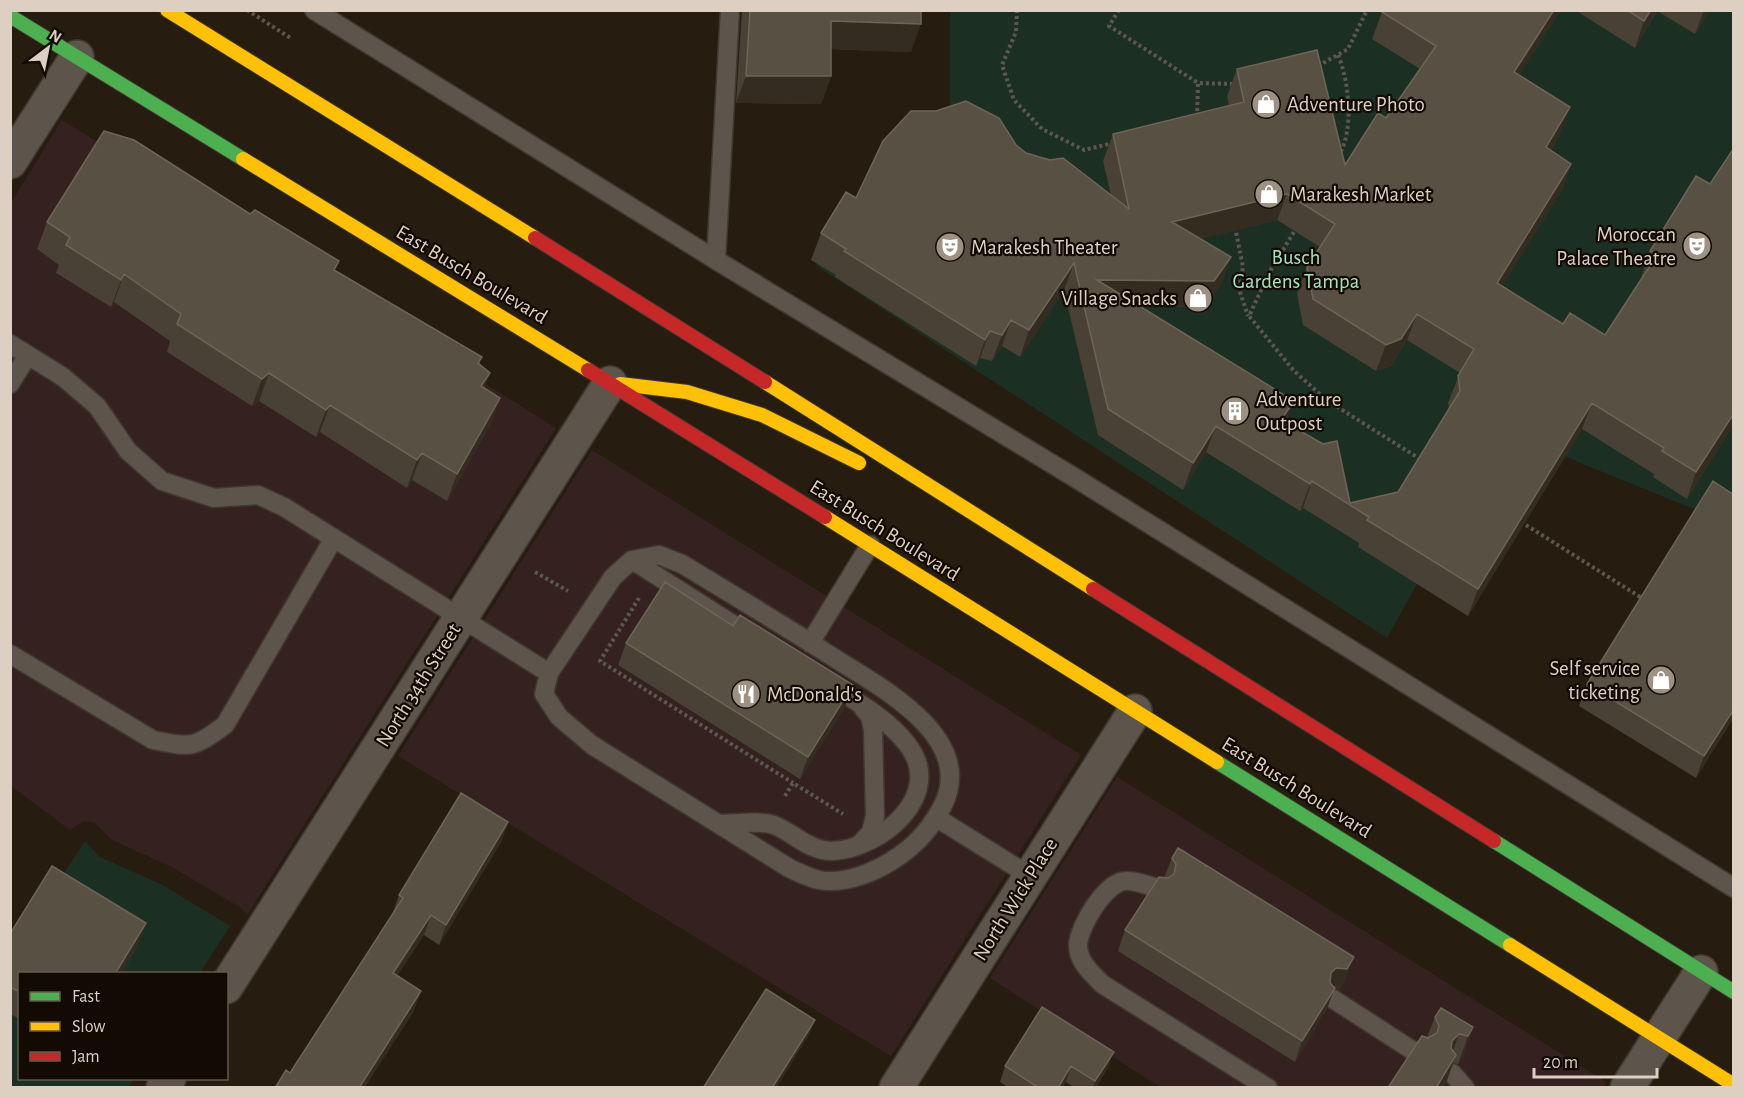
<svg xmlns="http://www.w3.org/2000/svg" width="1744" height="1098" font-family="'Alegreya Sans',sans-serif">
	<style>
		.commercial { fill: #352220 }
		.green { fill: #1c2f23 }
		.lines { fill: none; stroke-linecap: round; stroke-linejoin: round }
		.lane-casing { stroke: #413930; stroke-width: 21 }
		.street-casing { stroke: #413930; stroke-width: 36 }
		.fast-casing { stroke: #413930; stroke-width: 16 }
		.slow-casing { stroke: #413930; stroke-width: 16 }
		.jam-casing { stroke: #413930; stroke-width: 16 }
		.path { stroke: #5e574d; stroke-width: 4; stroke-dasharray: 3 3; stroke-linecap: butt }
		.lane { stroke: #5d544b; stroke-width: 18 }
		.street { stroke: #5d544b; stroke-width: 33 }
		.fast { stroke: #4caf50; stroke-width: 14 }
		.slow { stroke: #ffc107; stroke-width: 14 }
		.jam { stroke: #c62828; stroke-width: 14 }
		.wall { fill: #494135; fill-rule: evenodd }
		.shaded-wall { fill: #342c20 }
		.building { fill: #595044; stroke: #6e6458; stroke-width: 1.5; fill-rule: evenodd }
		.labels { text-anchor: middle; stroke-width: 4.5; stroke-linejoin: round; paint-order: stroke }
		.poi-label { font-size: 21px; fill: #ddd0c3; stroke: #120a03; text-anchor: start }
		.park-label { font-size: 21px; fill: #a1e4be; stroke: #120a03 }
		.street-label { font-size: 21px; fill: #ddd0c3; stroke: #120a03 }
	</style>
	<rect width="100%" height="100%" fill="#261d10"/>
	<path class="commercial" d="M 62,120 L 556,428 L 247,915 L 241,908 L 172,867 L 112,840 L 95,823 L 84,821 L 70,830 L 11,786 L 11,203 Z
		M 592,450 L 1081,755 L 891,1056 L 398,756 Z
		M 1117,777 L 1606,1082 L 1603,1088 L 1160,1087 L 990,978 Z"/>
	<path class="green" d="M 950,11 L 1733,11 L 1733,525 L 1502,431 L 1387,638 L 815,265 L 950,106 Z
		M 85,841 L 100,857 L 161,884 L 230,926 L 200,973 L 20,974 L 20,1078 L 134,1079 L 129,1087 L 13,1088 L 11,1086 L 11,954 Z"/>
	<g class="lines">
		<g class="lane-casing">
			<path id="lane" d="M 314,10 L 716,260 L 1077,479 L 1734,888
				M 716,260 L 730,10
				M 10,344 L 63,377 L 97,406 L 128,451 L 162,481 L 214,498 L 258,495 L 284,507 L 549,673
				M 10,384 L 28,355
				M 659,555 L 682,564 C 730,593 778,622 825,652 C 872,683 978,734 943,805 C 933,825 918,843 899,856 C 878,871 846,885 819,880 C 809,878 798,872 789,868 L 592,745 L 559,717 L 544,694 L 549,673 L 613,577 L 632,560 Z
				M 632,560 L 753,637
				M 810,643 L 870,545
				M 10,654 L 153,740 C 193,748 193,748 225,725 L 334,538
				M 937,818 L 1030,876
				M 720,824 C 735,824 760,820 774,825 C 794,833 809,851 832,851 C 881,849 947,794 907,744 C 886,717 855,701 827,683
				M 859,845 L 871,832 L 875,816 L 873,730 L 870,716 L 863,708
				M 1158,888 C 1148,886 1136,880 1126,881 C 1106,881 1079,926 1078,945 C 1078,962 1091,972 1102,984 L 1268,1088
				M 1333,999 L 1418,1054
				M 1452,1073 L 1465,1088"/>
		</g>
		<g class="street-casing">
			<path id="street" d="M 10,162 L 77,57
				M 226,987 L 610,383
				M 163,1088 L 169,1078
				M 896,1088 L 1135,711
				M 1627,1088 L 1701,972"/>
		</g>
		<g class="fast-casing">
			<path id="fast" d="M 10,16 L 243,159
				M 1217,762 L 1510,945
				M 1494,841 L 1734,992"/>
		</g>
		<g class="slow-casing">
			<path id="slow" d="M 167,10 L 535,238
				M 243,159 L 588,370
				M 765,382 L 1093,589
				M 620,384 L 687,392 L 762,415 L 859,463
				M 825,517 L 1217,762
				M 1510,945 L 1734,1085"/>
		</g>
		<g class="jam-casing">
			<path id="jam" d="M 535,238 L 765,382
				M 588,370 L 825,517
				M 1093,589 L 1494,841"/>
		</g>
		<path class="path" d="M 247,10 L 292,39
			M 1017,10 L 1016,32 L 1002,65 L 1014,100 L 1042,129 L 1084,150 L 1113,143
			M 1119,10 L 1109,26 L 1198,83
			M 1338,55 C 1349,80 1354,128 1340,153
			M 1318,66 L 1348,49 L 1367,10
			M 1197,117 L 1198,83 L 1234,84
			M 1235,227 L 1243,267 L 1239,289 L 1248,316
			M 1297,227 L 1270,271 L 1249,316 L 1294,371 L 1328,401 L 1420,459
			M 1526,525 L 1645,600
			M 535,572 L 568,591
			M 639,598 L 600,661 L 793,783
			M 785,796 L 793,783 L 843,814"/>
		<use href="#lane" class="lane"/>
		<use href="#street" class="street"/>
		<use href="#fast" class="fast"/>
		<use href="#slow" class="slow"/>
		<use href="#jam" class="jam"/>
	</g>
	<path class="wall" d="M 742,10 L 921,10 L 911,52 L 831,49 L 831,76 L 821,104 L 736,103 Z
		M 1561,10 L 1519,75 L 1560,134 L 1551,150 L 1571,164 L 1562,190 L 1502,286 L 1563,324 L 1605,335 L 1642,278 L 1641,278 L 1650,251 L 1710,184 L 1734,148 L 1734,424 L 1687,499 L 1653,477 L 1654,474 L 1582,429 L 1468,616 L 1358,547 L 1359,543 L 1303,508 L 1300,511 L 1206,452 L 1183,490 L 1098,435 L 1064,290 L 1020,357 L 1002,346 L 992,361 L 980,358 L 976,366 L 835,277 L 836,275 L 811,260 L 821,233 L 856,198 L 1016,145 L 1026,153 L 1111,195 L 1103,161 L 1113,134 L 1229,106 L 1227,96 L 1237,69 L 1345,165 L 1386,118 L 1420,69 L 1372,39 L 1382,12 ZM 1277,220 L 1320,247 L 1307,267 L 1297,294 L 1303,325 L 1376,371 L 1391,366 L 1407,340 L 1460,373 L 1448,403 L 1449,409 L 1398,492 L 1350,503 L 1286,422 L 1141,307 L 1205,307 L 1221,284 L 1231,257 L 1200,239 Z
		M 1575,10 L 1710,10 L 1695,34 L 1657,11 L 1635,48 Z
		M 47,222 L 336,271 L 482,357 L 479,364 L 485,388 L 500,398 L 490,426 L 447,501 L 412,480 L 407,488 L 320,432 L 316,437 L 259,401 L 252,406 L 167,352 L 170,341 L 114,302 L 111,307 L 56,273 L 59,265 L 37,249 Z
		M 1734,495 L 1734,717 L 1696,778 L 1579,706 L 1587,684 Z
		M 626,643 L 845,707 L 800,779 L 618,665 Z
		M 508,822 L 501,842 L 439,945 L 424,935 L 397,976 L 414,1011 L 364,1088 L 275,1088 L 290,1073 L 392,915 L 399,895 Z
		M 1172,858 L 1346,978 L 1339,990 L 1334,989 L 1327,1009 L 1295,1062 L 1118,951 L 1125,930 L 1164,878 Z
		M 146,923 L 138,945 L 121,974 L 20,974 L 20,1019 L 10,1014 L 10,934 Z
		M 1042,1007 L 1108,1067 L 1096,1088 L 1075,1088 L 1066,1082 L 1062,1088 L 1009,1088 L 1000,1082 L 1005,1066 Z
		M 1435,1017 L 1473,1027 L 1463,1055 L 1458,1064 L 1453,1063 L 1446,1083 L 1443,1088 L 1388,1088 L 1422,1036 L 1427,1037 Z"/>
	<path class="shaded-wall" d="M 1554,10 L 1561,10 L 1504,99 L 1514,72 Z
		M 1651,10 L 1657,10 L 1635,48 L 1644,21 Z
		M 1704,10 L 1710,10 L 1695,34 Z
		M 831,21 L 921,24 L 911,52 L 821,49 Z
		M 746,76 L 831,76 L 821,104 L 736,103 Z
		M 1570,107 L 1560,134 L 1536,174 L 1546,147 Z
		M 1571,164 L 1562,190 L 1488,310 L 1497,283 Z
		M 1287,194 L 1277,220 L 1162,249 L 1172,222 Z
		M 1231,257 L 1221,284 L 1205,307 L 1087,306 L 1097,280 Z
		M 1074,263 L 1064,290 L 1020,357 L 1029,330 Z
		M 124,274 L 114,302 L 111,307 L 121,280 Z
		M 1417,314 L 1407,340 L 1391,366 L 1376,371 L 1386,345 Z
		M 1011,320 L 1002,346 L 992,361 L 1002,335 Z
		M 990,331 L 980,358 L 976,366 L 985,340 Z
		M 269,373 L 259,401 L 252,406 L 262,379 Z
		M 490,373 L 480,401 L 481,386 Z
		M 500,398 L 490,426 L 447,501 L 457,474 Z
		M 1294,401 L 1284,427 L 1281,420 Z
		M 1592,403 L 1582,429 L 1468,616 L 1478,589 Z
		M 330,405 L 320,432 L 316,437 L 326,410 Z
		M 1734,413 L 1734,424 L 1687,499 L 1696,472 Z
		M 1216,426 L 1206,452 L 1183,490 L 1193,463 Z
		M 422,453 L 412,480 L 407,488 L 417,460 Z
		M 1312,481 L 1303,508 L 1300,511 L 1310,484 Z
		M 853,685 L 845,707 L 800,779 L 808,757 Z
		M 1734,709 L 1734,717 L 1732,720 L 1696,778 L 1704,756 Z
		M 508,822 L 501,842 L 439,945 L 446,925 Z
		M 431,915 L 424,935 L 386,993 L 393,973 Z
		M 146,923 L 138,945 L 121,974 L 115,974 Z
		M 1354,957 L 1346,978 L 1339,990 L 1334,989 L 1327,1009 L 1295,1062 L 1302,1041 L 1328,989 L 1331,973 L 1336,968 Z
		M 421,991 L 414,1011 L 364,1088 L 359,1088 Z
		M 815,1020 L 809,1035 L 776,1088 L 772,1088 Z
		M 1473,1027 L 1463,1055 L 1458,1064 L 1468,1036 Z
		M 1459,1034 L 1449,1062 L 1452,1041 Z
		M 1114,1052 L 1108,1067 L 1096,1088 L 1093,1088 L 1095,1081 Z
		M 1456,1055 L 1446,1083 L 1443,1088 L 1436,1088 Z
		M 1071,1066 L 1066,1082 L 1062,1088 L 1058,1088 Z"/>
	<path class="building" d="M 750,10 L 921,10 L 921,24 L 831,21 L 831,76 L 746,76 Z
		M 1383,10 L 1554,10 L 1514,72 L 1570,107 L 1546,147 L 1571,164 L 1497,283 L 1563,324 L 1570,313 L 1605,335 L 1657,255 L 1650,251 L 1696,176 L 1710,184 L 1734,148 L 1734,413 L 1696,472 L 1662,451 L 1664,448 L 1592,403 L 1478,589 L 1367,520 L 1369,517 L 1312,481 L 1310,484 L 1216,426 L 1193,463 L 1108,409 L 1074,263 L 1029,330 L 1011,320 L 1002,335 L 990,331 L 985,340 L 844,251 L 846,249 L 821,233 L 846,192 L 856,198 L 883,141 L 911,111 L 936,111 L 966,101 L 999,118 L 1016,145 L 1026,153 L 1050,160 L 1063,158 L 1129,209 L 1113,134 L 1244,102 L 1237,69 L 1317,50 L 1345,165 L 1378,113 L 1386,118 L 1436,46 L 1382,12 ZM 1287,194 L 1335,224 L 1307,267 L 1313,299 L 1386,345 L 1401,339 L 1417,314 L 1474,349 L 1458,376 L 1460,391 L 1398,492 L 1350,503 L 1337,441 L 1323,444 L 1281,420 L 1294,401 L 1097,280 L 1214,281 L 1231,257 L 1172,222 Z
		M 1627,10 L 1651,10 L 1644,21 Z
		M 104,131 L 134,140 L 250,214 L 255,210 L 339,261 L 334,270 L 482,357 L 478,363 L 490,373 L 481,386 L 500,398 L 457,474 L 422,453 L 417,460 L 330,405 L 326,410 L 269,373 L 262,379 L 177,324 L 181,314 L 124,274 L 121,280 L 66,245 L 70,237 L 47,222 Z
		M 1713,481 L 1734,495 L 1734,709 L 1704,756 L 1587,684 Z
		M 665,582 L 733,626 L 740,615 L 853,685 L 808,757 L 626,643 Z
		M 461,793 L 508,822 L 446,925 L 431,915 L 393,973 L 421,991 L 359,1088 L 275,1088 L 286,1070 L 290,1073 L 403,898 L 399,895 Z
		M 1178,848 L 1354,957 L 1347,969 L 1336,968 L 1331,973 L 1330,983 L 1335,988 L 1302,1041 L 1125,930 L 1159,877 L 1168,878 L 1174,874 L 1176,864 L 1172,858 Z
		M 52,866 L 146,923 L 115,974 L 20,974 L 20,992 L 10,987 L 10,934 Z
		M 766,989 L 815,1020 L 772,1088 L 703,1088 Z
		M 1042,1007 L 1114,1052 L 1095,1081 L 1071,1066 L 1058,1088 L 1039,1088 L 1005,1066 Z
		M 1441,1008 L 1473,1027 L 1468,1036 L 1459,1034 L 1452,1041 L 1451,1048 L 1456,1055 L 1436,1088 L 1390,1088 L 1389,1086 L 1422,1036 L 1428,1038 L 1437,1033 L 1439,1026 L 1435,1017 Z"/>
	<defs>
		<g id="shop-disc" transform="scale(1.5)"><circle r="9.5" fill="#9d9184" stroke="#120a03"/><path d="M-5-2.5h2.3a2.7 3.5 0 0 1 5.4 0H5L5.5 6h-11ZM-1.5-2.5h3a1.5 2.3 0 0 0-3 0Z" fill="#fff"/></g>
		<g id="theatre-disc" transform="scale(1.5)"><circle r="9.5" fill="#9d9184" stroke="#120a03"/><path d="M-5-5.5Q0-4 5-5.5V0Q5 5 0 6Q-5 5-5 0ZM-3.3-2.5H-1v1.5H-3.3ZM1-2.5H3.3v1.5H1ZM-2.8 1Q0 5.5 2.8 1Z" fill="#fff"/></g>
		<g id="building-disc" transform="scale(1.5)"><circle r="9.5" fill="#9d9184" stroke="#120a03"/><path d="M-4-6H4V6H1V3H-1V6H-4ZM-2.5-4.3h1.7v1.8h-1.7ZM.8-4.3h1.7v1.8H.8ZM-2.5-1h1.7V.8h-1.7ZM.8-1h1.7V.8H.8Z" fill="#fff"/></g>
		<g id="restaurant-disc" transform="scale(1.5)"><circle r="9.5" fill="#9d9184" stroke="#120a03"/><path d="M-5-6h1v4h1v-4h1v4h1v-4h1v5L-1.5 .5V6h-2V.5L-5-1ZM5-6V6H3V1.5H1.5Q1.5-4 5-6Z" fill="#fff"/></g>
	</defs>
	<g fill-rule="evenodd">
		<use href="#shop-disc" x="1266" y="104"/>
		<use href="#shop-disc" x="1269" y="194"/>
		<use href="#theatre-disc" x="1697" y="246"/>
		<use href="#theatre-disc" x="950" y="247"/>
		<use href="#shop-disc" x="1198" y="298"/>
		<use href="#building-disc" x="1235" y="411"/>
		<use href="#shop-disc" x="1661" y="680"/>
		<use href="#restaurant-disc" x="746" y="694"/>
	</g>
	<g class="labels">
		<g class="poi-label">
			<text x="1287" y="111">Adventure Photo</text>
			<text x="1290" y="201">Marakesh Market</text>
			<text x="1676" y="241" text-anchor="end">Moroccan<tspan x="1676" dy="24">Palace Theatre</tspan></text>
			<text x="971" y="254">Marakesh Theater</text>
			<text x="1177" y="305" text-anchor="end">Village Snacks</text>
			<text x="1256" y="406">Adventure<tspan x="1256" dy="24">Outpost</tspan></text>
			<text x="1640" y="675" text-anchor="end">Self service<tspan x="1640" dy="24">ticketing</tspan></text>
			<text x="767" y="701">McDonald's</text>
		</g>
		<g class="park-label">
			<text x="1296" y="264">Busch<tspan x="1296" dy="24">Gardens Tampa</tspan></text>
		</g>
		<g class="street-label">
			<text transform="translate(472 274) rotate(31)" y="7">East Busch Boulevard</text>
			<text transform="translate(885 530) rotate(32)" y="7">East Busch Boulevard</text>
			<text transform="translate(418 685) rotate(-58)" y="7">North 34th Street</text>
			<text transform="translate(1297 787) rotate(32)" y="7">East Busch Boulevard</text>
			<text transform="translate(1015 899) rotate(-58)" y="7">North Wick Place</text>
		</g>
	</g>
	<rect width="1744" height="1098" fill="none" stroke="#ddd0c3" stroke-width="24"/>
	<rect x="18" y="972" width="210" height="108" fill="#120a03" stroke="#635950" stroke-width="1.5"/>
	<rect x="30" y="992" width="30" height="9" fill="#4caf50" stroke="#635950" stroke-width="1.5"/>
	<text x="72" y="1002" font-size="18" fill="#ddd0c3">Fast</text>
	<rect x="30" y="1022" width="30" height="9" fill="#ffc107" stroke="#635950" stroke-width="1.5"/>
	<text x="72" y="1032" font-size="18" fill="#ddd0c3">Slow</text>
	<rect x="30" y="1052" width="30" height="9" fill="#c62828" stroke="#635950" stroke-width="1.5"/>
	<text x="72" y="1062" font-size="18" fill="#ddd0c3">Jam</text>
	<g transform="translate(48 48) rotate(32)" stroke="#120a03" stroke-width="4.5" paint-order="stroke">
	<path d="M0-4.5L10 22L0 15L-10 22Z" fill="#ddd0c3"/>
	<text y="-9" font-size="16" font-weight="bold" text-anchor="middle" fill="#ddd0c3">N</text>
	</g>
	<path d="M1534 1068v9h123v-9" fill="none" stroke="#ddd0c3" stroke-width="3"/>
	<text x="1543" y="1068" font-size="18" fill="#ddd0c3" stroke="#120a03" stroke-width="4.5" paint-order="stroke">20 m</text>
</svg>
